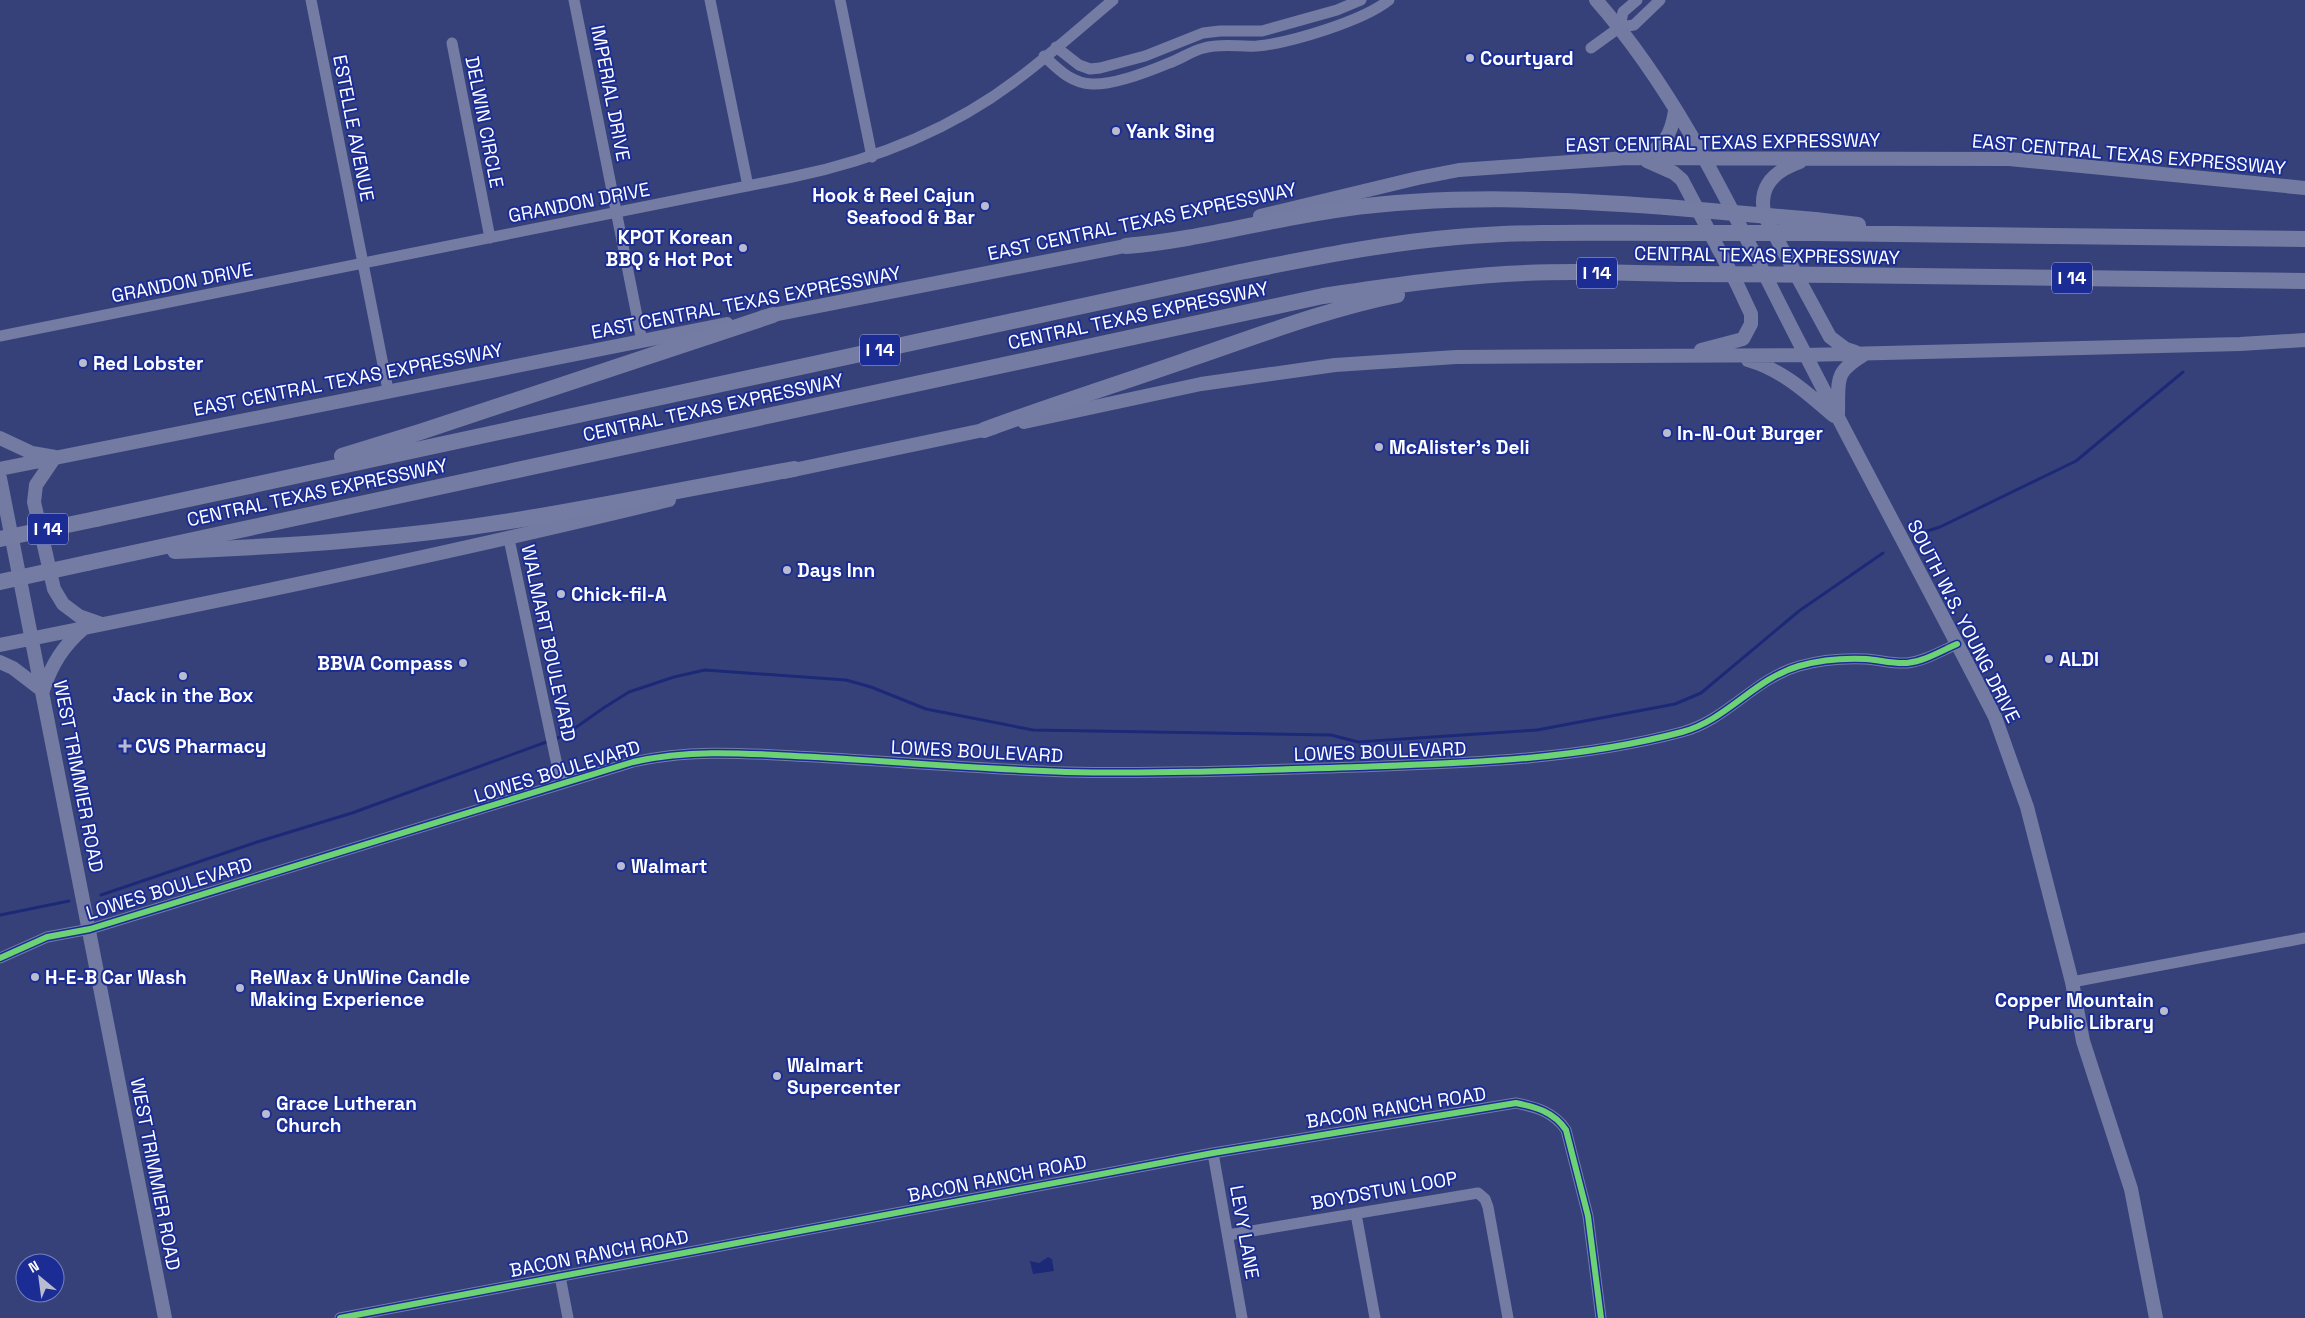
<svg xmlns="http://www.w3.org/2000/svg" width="2305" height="1318" font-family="'Space Grotesk',sans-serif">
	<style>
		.water { fill: #1c2977 }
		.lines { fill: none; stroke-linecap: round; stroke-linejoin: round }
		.stream { stroke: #1c2977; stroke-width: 3 }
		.minor { stroke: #747ca4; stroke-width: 11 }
		.major { stroke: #737ba2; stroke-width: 14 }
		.highway { stroke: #747ca3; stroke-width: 16 }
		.highway-bridge { stroke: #747ca3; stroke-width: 16 }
		.cycleway-casing { stroke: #1b2d95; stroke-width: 9 }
		.cycleway { stroke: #6cd273; stroke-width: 6 }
		.poi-dot { fill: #b9bcd0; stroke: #1b2d95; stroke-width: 2 }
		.labels { text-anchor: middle; stroke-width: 4; stroke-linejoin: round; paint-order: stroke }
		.shield { fill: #1b2d95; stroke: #bbc0df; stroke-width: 1 }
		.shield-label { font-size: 18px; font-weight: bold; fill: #fff }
		.poi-label { font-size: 19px; font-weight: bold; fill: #fff; stroke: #1b2d95; text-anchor: start }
		.street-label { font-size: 19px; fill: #fff; stroke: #1b2d95 }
	</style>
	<rect width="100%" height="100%" fill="#374179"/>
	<path class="water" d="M 1048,1257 L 1052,1259 L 1054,1271 L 1033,1274 L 1030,1261 L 1039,1263 Z"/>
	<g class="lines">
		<path class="stream" d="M 1918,534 L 1940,527 L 2076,461 L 2183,372
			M 555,739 L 565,735 L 605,707 L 629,692 L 674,677 L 705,670 L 846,680 L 871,687 L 926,709 L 1033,730 L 1331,735 L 1358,742 L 1537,730 L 1675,704 L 1701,693 L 1799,611 L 1883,553
			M 101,895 L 257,842 L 352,813 L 549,741
			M 0,915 L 69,901"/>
		<path class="minor" d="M 311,0 L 388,390
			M 574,0 L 642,341
			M 710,0 L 748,186
			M 840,0 L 872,157
			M 1620,27 L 1623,12 L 1637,0
			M 452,43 L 490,238
			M 1056,47 L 1079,65 L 1090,69 L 1100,68 L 1145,56 L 1203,33 L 1220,31 L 1262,31 L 1337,10 L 1361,0
			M 1591,48 L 1620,27 L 1634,25 L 1660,0
			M 1044,56 C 1059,70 1071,83 1092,84 C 1113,85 1150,71 1169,63 C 1181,59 1191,51 1204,48 C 1221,43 1239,47 1257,46 C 1290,43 1363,21 1389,0
			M 0,336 L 792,177 C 875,160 951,130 1019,78 C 1051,54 1082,26 1113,0
			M 509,539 L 561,784
			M 0,958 L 47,937 L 90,929 L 633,762 C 693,748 754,754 815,757 C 899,762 982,769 1066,772 C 1164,774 1261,770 1358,767 C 1467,763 1576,760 1682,732 C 1727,720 1754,679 1799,666 C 1820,660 1844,658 1866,659 C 1880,660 1893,664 1907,663 C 1925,661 1941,651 1957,644
			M 2072,982 L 2305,938
			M 1213,1153 L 1242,1318
			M 1356,1214 L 1375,1318
			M 1228,1235 L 1478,1193 L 1485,1199 L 1488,1207 L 1508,1318
			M 560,1276 L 568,1318
			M 340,1318 L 1213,1153 L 1516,1103 C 1536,1107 1554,1112 1566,1130 L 1588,1216 L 1601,1318"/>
		<path class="major" d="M 1596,0 C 1684,100 1739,226 1800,344 C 1864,469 1931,592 1995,717 L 2027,807 L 2072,982 L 2083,1041 L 2131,1189 L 2156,1318
			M 1642,158 C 1664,146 1671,136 1675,111
			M 1647,161 L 1674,173 L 1682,180 L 1737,284 L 1751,314 L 1751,324 L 1743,339 L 1701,350
			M 1800,162 C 1774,171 1757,187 1765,217 L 1830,337 L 1846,349 L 1855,352
			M 1260,216 L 1418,178 L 1459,170 L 1627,158 L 2009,159 L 2305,188
			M 763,317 L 1135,244
			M 1748,360 C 1783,370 1807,393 1834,416
			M 1838,414 C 1839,379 1833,373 1865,354
			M 1024,422 L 1201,384 L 1335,365 L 1456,357 L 1805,355 L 2240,344 L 2305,340
			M 0,438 L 32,453 L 55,457 L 36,485 L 34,502 L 54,589 L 63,604 L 79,616 L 99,623
			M 0,469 L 727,324
			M 784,472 L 993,428
			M 0,478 L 165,1318
			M 0,645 C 224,600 447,554 669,500
			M 0,662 L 13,668 L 43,691
			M 43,690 C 52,664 63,646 84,628"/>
		<path class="highway" d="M 1815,220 L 1858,225
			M 1815,233 L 2305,239
			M 1126,246 C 1199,240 1269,219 1342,209 C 1450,194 1558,199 1666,207
			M 1839,275 L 2305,281
			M 984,430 C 1049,406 1115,385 1181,362 C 1252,338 1323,310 1397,295
			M 342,456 L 420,432 L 773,315
			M 96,519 L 1240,272 C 1312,258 1384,243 1457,237 C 1528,231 1599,233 1670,233
			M 175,551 C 293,546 412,538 529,518 C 618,503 706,485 794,469
			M 87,563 L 1323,296 C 1384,287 1444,278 1505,274 C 1566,270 1628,273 1688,274"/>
		<path class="highway-bridge" d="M 1666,207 L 1815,220
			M 1670,233 L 1815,233
			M 1688,274 L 1839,275
			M 0,539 L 96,519
			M 0,582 L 87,563"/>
		<g class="cycleway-casing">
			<path id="cycleway" d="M 0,958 L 47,937 L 90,929 L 633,762 C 693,748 754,754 815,757 C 899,762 982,769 1066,772 C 1164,774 1261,770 1358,767 C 1467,763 1576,760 1682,732 C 1727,720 1754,679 1799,666 C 1820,660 1844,658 1866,659 C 1880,660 1893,664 1907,663 C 1925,661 1941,651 1957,644
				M 340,1318 L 1213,1153 L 1516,1103 C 1536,1107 1554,1112 1566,1130 L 1588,1216 L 1601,1318"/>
		</g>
		<use href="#cycleway" class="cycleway"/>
	</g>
	<g class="poi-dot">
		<circle cx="1470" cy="58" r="5"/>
		<circle cx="1116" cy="131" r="5"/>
		<circle cx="985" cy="206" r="5"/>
		<circle cx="743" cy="248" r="5"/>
		<circle cx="83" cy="363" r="5"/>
		<circle cx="1667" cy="433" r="5"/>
		<circle cx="1379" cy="447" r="5"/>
		<circle cx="787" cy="570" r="5"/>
		<circle cx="561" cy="594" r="5"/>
		<circle cx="2049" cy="659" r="5"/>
		<circle cx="463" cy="663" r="5"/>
		<circle cx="183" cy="676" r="5"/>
		<path d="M122.5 738.5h5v5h5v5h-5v5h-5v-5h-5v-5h5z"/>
		<circle cx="621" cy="866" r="5"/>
		<circle cx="35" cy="977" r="5"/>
		<circle cx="240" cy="988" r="5"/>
		<circle cx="2164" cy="1011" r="5"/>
		<circle cx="777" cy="1076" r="5"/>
		<circle cx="266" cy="1114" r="5"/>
	</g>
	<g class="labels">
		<g class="shield">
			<rect x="1577" y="257.5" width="40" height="31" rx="4"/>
			<rect x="2052" y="262.5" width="40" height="31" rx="4"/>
			<rect x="860" y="334.5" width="40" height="31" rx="4"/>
			<rect x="28" y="513.5" width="40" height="31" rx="4"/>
		</g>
		<g class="shield-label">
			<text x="1597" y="279">I 14</text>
			<text x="2072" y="284">I 14</text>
			<text x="880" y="356">I 14</text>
			<text x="48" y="535">I 14</text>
		</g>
		<g class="poi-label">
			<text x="1480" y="65">Courtyard</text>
			<text x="1126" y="138">Yank Sing</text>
			<text x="975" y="202" text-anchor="end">Hook &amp; Reel Cajun<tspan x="975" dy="22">Seafood &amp; Bar</tspan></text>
			<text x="733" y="244" text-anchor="end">KPOT Korean<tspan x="733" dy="22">BBQ &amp; Hot Pot</tspan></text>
			<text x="93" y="370">Red Lobster</text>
			<text x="1677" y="440">In-N-Out Burger</text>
			<text x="1389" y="454">McAlister's Deli</text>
			<text x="797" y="577">Days Inn</text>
			<text x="571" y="601">Chick-fil-A</text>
			<text x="2059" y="666">ALDI</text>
			<text x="453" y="670" text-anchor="end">BBVA Compass</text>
			<text x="183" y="702" text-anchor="middle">Jack in the Box</text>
			<text x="135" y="753">CVS Pharmacy</text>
			<text x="631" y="873">Walmart</text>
			<text x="45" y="984">H-E-B Car Wash</text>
			<text x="250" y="984">ReWax &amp; UnWine Candle<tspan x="250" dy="22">Making Experience</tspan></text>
			<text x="2154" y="1007" text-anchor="end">Copper Mountain<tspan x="2154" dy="22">Public Library</tspan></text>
			<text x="787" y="1072">Walmart<tspan x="787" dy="22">Supercenter</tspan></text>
			<text x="276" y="1110">Grace Lutheran<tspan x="276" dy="22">Church</tspan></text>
		</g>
		<g class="street-label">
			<text transform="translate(611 93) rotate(79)" y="7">IMPERIAL DRIVE</text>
			<text transform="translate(485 122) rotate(79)" y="7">DELWIN CIRCLE</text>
			<text transform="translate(354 128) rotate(79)" y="7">ESTELLE AVENUE</text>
			<text transform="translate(1723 142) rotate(-1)" y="7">EAST CENTRAL TEXAS EXPRESSWAY</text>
			<text transform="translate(2129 154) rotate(5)" y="7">EAST CENTRAL TEXAS EXPRESSWAY</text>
			<text transform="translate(579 202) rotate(-11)" y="7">GRANDON DRIVE</text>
			<text transform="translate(1142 221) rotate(-12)" y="7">EAST CENTRAL TEXAS EXPRESSWAY</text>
			<text transform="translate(1767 255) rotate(1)" y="7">CENTRAL TEXAS EXPRESSWAY</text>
			<text transform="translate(182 282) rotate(-11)" y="7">GRANDON DRIVE</text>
			<text transform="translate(746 302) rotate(-11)" y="7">EAST CENTRAL TEXAS EXPRESSWAY</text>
			<text transform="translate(1138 315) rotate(-12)" y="7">CENTRAL TEXAS EXPRESSWAY</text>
			<text transform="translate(348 379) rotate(-11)" y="7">EAST CENTRAL TEXAS EXPRESSWAY</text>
			<text transform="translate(713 407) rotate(-12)" y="7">CENTRAL TEXAS EXPRESSWAY</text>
			<text transform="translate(317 492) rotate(-12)" y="7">CENTRAL TEXAS EXPRESSWAY</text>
			<text transform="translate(1964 621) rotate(63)" y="7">SOUTH W.S. YOUNG DRIVE</text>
			<text transform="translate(549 643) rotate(78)" y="7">WALMART BOULEVARD</text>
			<text transform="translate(977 751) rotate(3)" y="7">LOWES BOULEVARD</text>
			<text transform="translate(1380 751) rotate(-2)" y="7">LOWES BOULEVARD</text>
			<text transform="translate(557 771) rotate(-17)" y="7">LOWES BOULEVARD</text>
			<text transform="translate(79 776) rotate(79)" y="7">WEST TRIMMIER ROAD</text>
			<text transform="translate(169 888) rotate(-17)" y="7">LOWES BOULEVARD</text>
			<text transform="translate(1396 1107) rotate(-9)" y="7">BACON RANCH ROAD</text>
			<text transform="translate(156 1174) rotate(79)" y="7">WEST TRIMMIER ROAD</text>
			<text transform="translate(997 1178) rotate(-11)" y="7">BACON RANCH ROAD</text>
			<text transform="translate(1384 1190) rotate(-10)" y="7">BOYDSTUN LOOP</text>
			<text transform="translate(1245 1232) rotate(80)" y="7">LEVY LANE</text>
			<text transform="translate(599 1253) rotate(-11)" y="7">BACON RANCH ROAD</text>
		</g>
	</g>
	<g transform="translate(40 1278) rotate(331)"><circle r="24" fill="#1b2d95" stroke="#7681bf"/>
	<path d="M0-4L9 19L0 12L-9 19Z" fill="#b9bcd0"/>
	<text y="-8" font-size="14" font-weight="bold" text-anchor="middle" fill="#ffffff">N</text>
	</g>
</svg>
